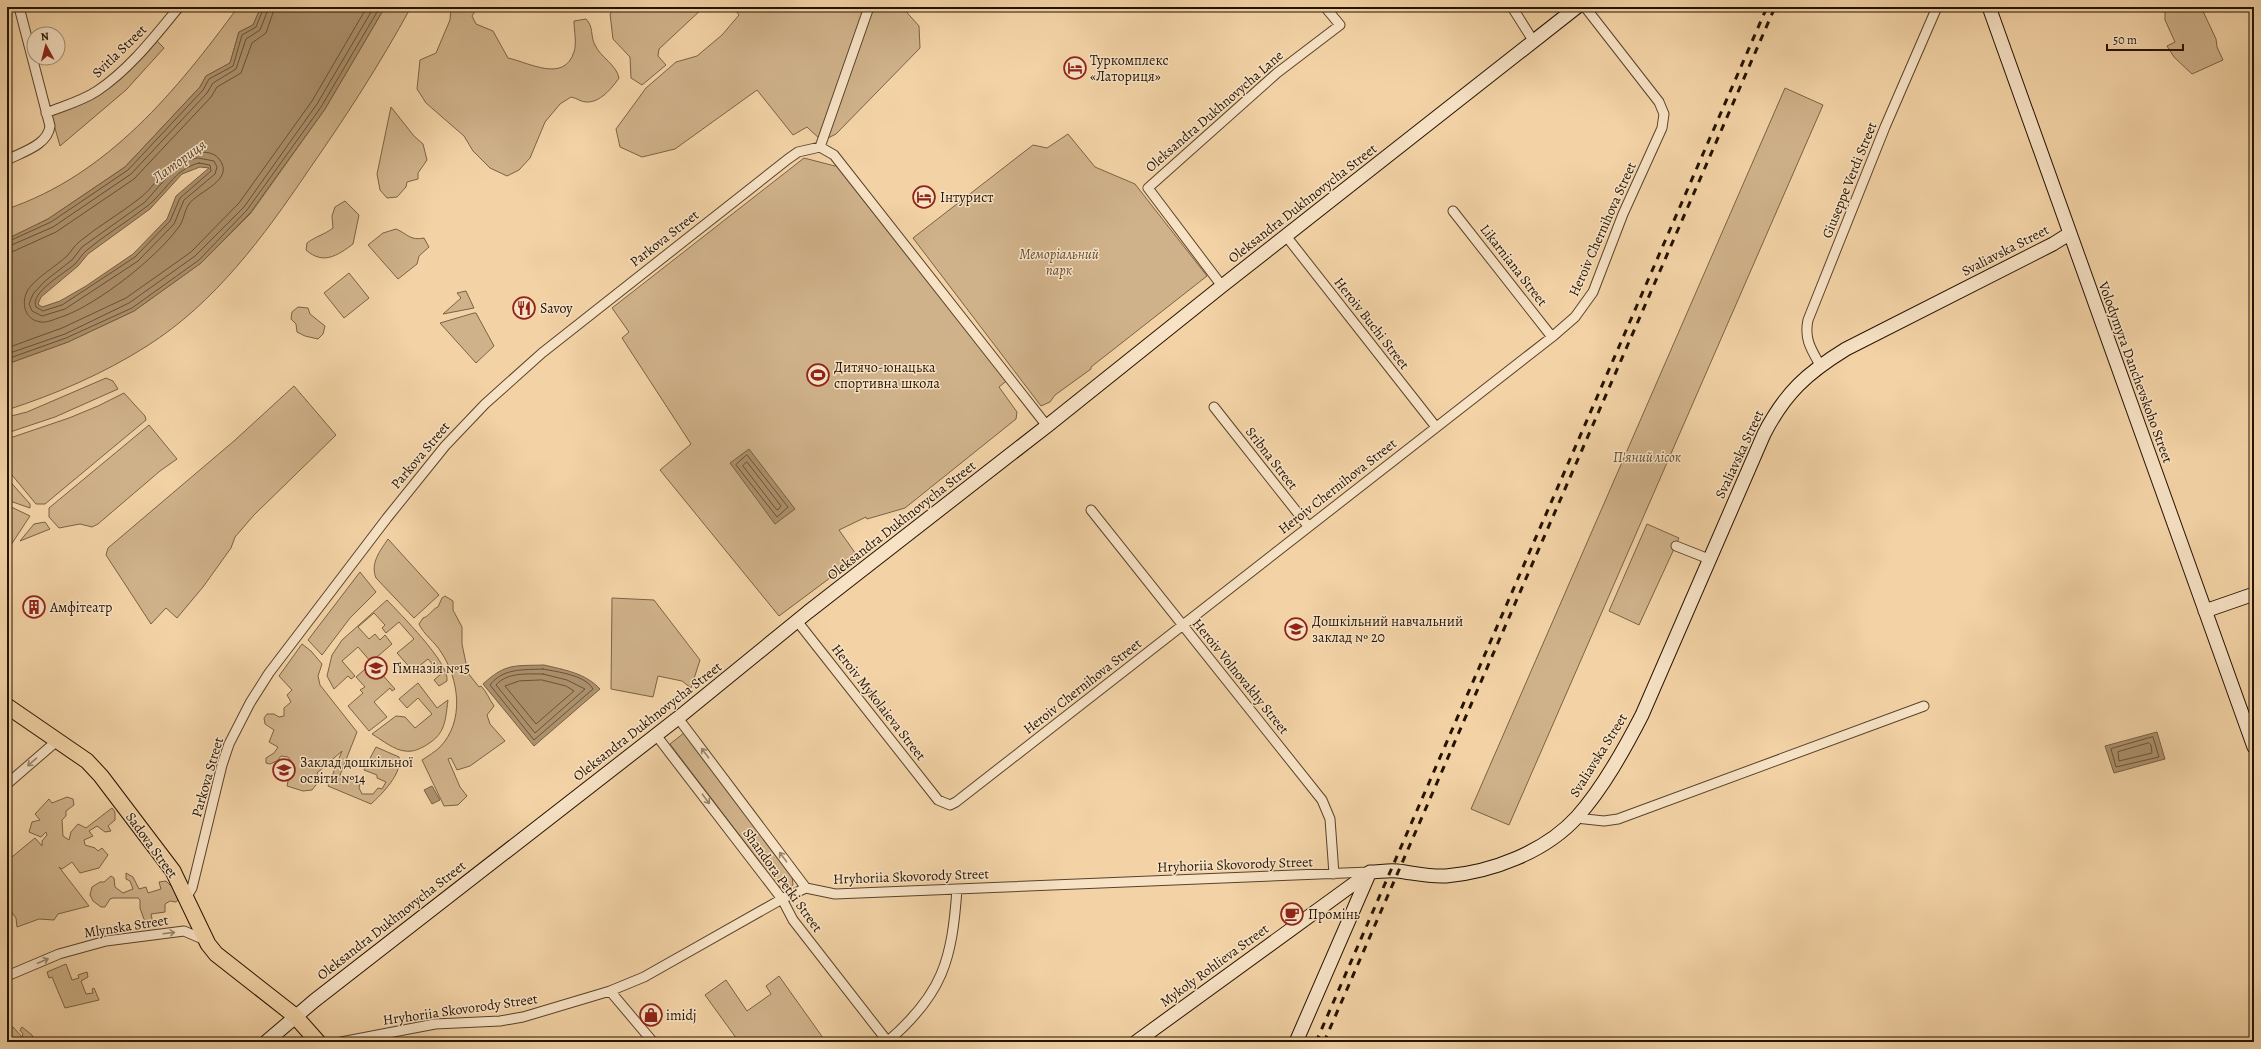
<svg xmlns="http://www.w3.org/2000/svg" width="2261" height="1049" font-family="Alegreya,serif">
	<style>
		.green { fill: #d0b28a; stroke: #7a6245 }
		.water { fill: #ad926e; stroke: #775f42; fill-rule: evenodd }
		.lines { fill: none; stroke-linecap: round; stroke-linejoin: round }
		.shore { stroke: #695237; stroke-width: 1 }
		.street-casing { stroke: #58432a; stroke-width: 11 }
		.secondary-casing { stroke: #251300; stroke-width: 15 }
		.primary-casing { stroke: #251300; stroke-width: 17 }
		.street { stroke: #f7e2c5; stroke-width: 9 }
		.secondary { stroke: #f7e2c5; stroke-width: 13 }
		.primary { stroke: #f3d3a6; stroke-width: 15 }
		.rail { stroke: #251300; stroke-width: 3; stroke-dasharray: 7 7; stroke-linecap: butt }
		.oneway { stroke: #98856c }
		.labels { text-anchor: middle; stroke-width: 3; stroke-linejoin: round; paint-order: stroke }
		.street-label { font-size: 14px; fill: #251300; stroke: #f7e2c5 }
		.poi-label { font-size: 14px; fill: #251300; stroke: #f7e2c5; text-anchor: start }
		.park-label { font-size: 14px; font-style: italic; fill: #614b30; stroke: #f7e2c5 }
		.water-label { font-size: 15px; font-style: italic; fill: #5b462c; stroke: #f7e2c5 }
	</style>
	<rect width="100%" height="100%" fill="#f3d3a6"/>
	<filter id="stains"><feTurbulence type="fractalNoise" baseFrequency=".005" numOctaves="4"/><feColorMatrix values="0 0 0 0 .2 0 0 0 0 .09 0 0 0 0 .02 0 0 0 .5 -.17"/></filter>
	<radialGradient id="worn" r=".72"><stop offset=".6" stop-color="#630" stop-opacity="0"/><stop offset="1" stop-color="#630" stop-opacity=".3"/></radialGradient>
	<path class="green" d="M 238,7 L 261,7 L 253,25 L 239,32 L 230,63 L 206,76 L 200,87 L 125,167 L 48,219 L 7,239 L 7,209 C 108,175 177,90 238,7 Z
		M 385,7 L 411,7 C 380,64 345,118 308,171 C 264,236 215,303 147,346 C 103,374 56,394 7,410 L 7,364 L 68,342 L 134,311 L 201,263 L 251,213 L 325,109 Z
		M 451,7 L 478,7 L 472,16 L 476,24 L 493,31 L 508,58 C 530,63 564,83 574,52 C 577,44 574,30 574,21 L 586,19 C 594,27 590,36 595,45 C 601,58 616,64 619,78 C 612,88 600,103 586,102 C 581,102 577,98 571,97 L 560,104 L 545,122 L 530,158 L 519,170 L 507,176 L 490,168 L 473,151 L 464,136 L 426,103 L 417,89 L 420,60 L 436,53 L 450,20 Z
		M 617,7 L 704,7 L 659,49 L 658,56 L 666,65 L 642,85 L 631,78 L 630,57 L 613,39 L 610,14 Z
		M 733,7 L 902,7 L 919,26 L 920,48 L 836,134 L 822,141 L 807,127 L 793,135 L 757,90 L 675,149 L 642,157 L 620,147 L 616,129 L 646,88 L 676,62 L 697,56 L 722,35 L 739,15 Z
		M 2169,7 L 2201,7 L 2216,39 L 2217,47 L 2223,60 L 2192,74 L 2174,57 L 2167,46 L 2175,42 L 2165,20 L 2165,11 Z
		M 156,40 L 164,48 L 126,90 L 60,146 L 51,114 L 98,94 Z
		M 1785,88 L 1823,105 L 1509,825 L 1471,809 Z
		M 391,107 L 414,136 L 423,144 L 427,160 L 418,173 L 418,179 L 407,182 L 406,187 L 397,197 L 387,198 L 380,190 L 377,174 Z
		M 1068,134 L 1095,167 L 1135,184 L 1207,276 L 1091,367 L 1091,369 L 1055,395 L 1050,402 L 1041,406 L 913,238 L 1033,145 L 1047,148 Z
		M 804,158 L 835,166 L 841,164 L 1010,378 L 999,387 L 1017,412 L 1016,419 L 905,508 L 867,519 L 866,517 L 839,530 L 858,557 L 779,616 L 660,470 L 691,444 L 622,338 L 629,332 L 612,308 Z
		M 345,201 L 359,215 L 353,244 C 337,256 323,265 306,250 L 307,243 C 316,236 324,235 333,228 L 332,216 L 335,207 Z
		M 396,229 C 408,234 410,241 424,238 L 429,247 L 419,256 L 417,264 L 398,279 L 368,245 L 383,233 Z
		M 349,273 L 369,298 L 344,318 L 324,293 Z
		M 466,291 L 474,308 L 443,314 L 461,298 L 457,293 Z
		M 298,307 L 308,308 L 310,314 L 325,326 L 323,334 L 318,339 L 305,336 L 297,332 L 296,324 L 291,319 L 292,312 Z
		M 474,313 L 476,313 L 494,346 L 476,363 L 440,323 Z
		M 106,378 L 113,381 L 118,389 L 55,417 L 7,433 L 7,417 L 27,412 Z
		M 294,386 L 336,435 L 254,515 L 235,537 L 231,548 L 203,587 L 177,618 L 166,608 L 151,624 L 106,555 L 108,548 L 234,441 Z
		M 124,393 L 145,416 L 146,420 L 45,504 L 36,504 L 7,469 L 7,439 L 69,418 L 98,406 Z
		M 149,425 L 177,459 L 160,471 L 98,524 L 92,527 L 80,524 L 59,528 L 49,517 L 49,508 Z
		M 7,478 L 30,504 L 30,508 L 7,500 Z
		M 7,505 L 30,516 L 7,551 Z
		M 45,522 L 50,529 L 20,541 L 34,524 Z
		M 1647,524 L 1679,538 L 1639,625 L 1609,611 Z
		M 388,539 L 439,595 L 414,618 L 376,578 C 370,563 380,551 388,539 Z
		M 360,572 L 376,592 L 350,618 L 322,655 L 308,640 Z
		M 445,596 L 453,601 L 453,610 L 462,627 L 462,644 L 468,673 L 479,687 L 481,686 C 487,692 489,699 494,706 L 487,715 L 490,724 L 505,741 L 470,766 L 457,770 L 451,758 L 448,759 L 460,787 L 467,796 L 458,805 L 444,806 L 422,760 C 428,756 435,752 440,747 C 465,721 459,679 441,652 C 435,642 424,635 419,624 L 423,618 C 430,616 432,609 438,607 L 442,598 Z
		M 612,598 L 654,600 L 700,660 L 691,688 L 682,681 L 658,676 L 653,697 L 611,689 Z
		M 387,600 C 399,613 450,663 447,681 L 439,686 L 434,680 L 441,674 L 428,659 L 413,671 L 397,653 L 414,639 L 399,622 L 386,633 L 382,628 L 385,625 L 374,613 L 358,627 L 369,639 L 375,634 L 380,640 L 385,635 L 392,644 L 371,662 L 358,647 L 342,661 L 355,676 L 351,679 L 348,676 L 334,689 L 327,676 L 332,655 L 342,640 Z
		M 302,644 L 311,651 L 322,664 L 318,676 L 320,685 L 357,732 L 340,775 L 360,783 L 359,788 L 362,794 L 373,794 L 378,788 L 382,789 L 386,782 L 377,778 L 377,775 L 364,770 L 376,747 L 399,757 C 403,773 382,794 371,804 L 328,786 L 342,751 L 317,773 L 319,781 L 312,790 L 303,791 L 287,786 L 292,762 L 288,757 L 281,756 L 277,761 L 270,764 L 266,763 L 266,758 L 274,753 L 278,747 L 269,742 L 274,730 L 265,724 L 264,718 L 267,714 L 274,714 L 279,717 L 284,716 L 284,708 L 291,702 L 287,695 L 292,690 L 279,676 Z
		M 372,663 L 395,689 L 392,691 L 390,688 L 374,702 L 387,717 L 369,731 L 348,706 L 363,693 L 360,690 L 365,687 L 356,677 Z
		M 418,683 L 437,708 L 448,700 C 445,724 445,735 423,747 C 417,750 412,752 405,751 C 394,750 382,740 372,734 L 396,716 L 405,717 L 415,728 L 432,714 L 418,698 L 407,708 L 399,699 Z
		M 684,733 L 792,876 L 793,885 C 788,890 784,890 778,886 L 670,744 Z
		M 67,797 L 73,799 L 74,805 L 66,811 L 66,816 L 62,820 L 63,836 L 69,840 L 71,832 L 78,824 L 86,828 L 112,808 L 115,812 L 115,820 L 108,826 L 111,831 L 105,832 L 97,826 L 89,831 L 93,836 L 84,840 L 85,845 L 95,848 L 98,851 L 102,848 L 108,855 L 99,868 L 80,873 L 72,862 L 62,869 L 59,867 L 89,906 L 58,914 L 54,920 L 39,919 L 17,927 L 16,918 L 7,906 L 7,861 L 35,838 L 42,846 L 42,841 L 47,835 L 46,832 L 41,837 L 29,832 L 32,822 L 40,820 L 35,814 L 49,799 L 52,803 Z
		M 126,873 L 133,877 L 139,889 L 146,887 L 148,893 L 161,889 L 159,882 L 166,881 L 173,888 L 178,900 L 176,902 L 170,901 L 165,904 L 165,912 L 151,914 L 153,924 L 150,926 L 146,925 L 140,908 L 140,900 L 138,898 L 113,898 L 110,899 L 105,907 L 101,907 L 93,901 L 90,895 L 92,887 L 100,882 L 104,882 L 111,876 L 114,878 L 115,887 L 123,893 L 133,889 L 130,881 L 126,879 Z
		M 66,964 L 72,980 L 79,978 L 78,975 L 87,972 L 88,977 L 81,981 L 86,994 L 93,993 L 92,989 L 94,988 L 99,1000 L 65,1008 L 52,977 L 49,978 L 47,972 Z
		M 779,976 L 826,1042 L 739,1042 L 705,995 L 726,980 L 747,1011 L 771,994 L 766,986 Z
		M 13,1027 L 22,1037 L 23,1034 L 20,1030 L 22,1027 L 32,1035 L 35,1042 L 7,1042 L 7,1029 Z"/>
	<path class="water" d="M 261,7 L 385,7 L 325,109 L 250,213 L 201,263 L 134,311 L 68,342 L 7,364 L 7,239 L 48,219 L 125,167 L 200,87 L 206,76 L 230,63 L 239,32 L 253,25 ZM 200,167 L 209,168 L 176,196 L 167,219 L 133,254 L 86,286 L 60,301 L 42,307 L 38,304 L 41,297 L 78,266 L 88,254 L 150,209 L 182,174 Z
		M 749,449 L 795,509 L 775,524 L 730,463 Z
		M 544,665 C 565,670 585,673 600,689 L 534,746 L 483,684 C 506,663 514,666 544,665 Z
		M 2157,732 L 2165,759 L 2114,773 L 2105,746 Z
		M 432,786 L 440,800 L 432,804 L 424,790 Z"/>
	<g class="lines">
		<path class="shore" d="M 197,152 C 205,152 214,152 219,159 C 236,180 198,191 189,204 C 184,211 184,221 178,228 C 156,258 99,303 64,316 C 57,318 48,323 41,322 C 23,320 20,299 30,287 C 40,275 55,267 67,256 C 71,252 74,246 79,242 C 98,226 120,214 140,198 C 153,188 161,173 172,163 C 180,156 188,154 197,152 Z
			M 198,158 L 214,161 L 217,167 L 215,174 L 184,200 L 174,224 L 138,261 L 65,309 L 42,316 L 32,311 L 29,304 L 33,294 L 45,281 L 72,260 L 82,247 L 145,202 L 176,167 L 186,161 Z
			M 199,163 L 210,165 L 211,171 L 180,198 L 170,221 L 135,257 L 62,305 L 43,311 L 36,307 C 29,293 65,273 75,264 C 79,260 82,254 87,250 C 106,234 127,222 146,207 C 166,192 174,169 199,163 Z
			M 7,242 L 51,222 L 128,170 L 203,90 L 209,79 L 233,66 L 242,35 L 256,27 L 264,7
			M 7,247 L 53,227 L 131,174 L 207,93 L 213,83 L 236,69 L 246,39 L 260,30 L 269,7
			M 7,253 L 14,251 L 56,232 L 134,179 L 211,97 L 217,87 L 241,73 L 252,43 L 266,33 L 275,7
			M 7,348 L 62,328 L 126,298 L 191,252 L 239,203 L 312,101 L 367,7
			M 7,354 L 65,334 L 129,303 L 195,256 L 244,207 L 317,104 L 374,7
			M 7,359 L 66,338 L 132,308 L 199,260 L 247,210 L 321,107 L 380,7
			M 747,455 L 788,507 L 777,517 L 736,465 Z
			M 747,462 L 781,506 L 778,510 L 776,509 L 743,466 Z
			M 543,669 C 558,672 585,675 593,689 L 534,740 L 490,685 C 503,668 523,670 543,669 Z
			M 543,674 L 567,680 L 585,689 L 535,733 L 496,685 C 507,672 527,674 543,674 Z
			M 542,680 L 566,686 L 574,691 L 536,724 L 505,686 L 519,681 Z
			M 2153,737 L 2159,757 L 2116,767 L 2111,749 Z
			M 2149,743 L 2151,745 L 2152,753 L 2119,761 L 2118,752 Z"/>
		<g class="street-casing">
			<path id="street" d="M 1512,7 L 1534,42
				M 46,113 C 63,106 82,101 97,91 C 130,69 155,36 179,7
				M 820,147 L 869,7
				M 7,160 C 22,152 48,145 50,126 L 19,7
				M 1453,211 L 1552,337
				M 1286,236 L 1436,427
				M 1222,286 L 1148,188 L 1277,73 L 1340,25 L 1325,7
				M 1820,365 C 1811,349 1804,339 1808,320 L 1885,127 L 1937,7
				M 1214,407 L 1308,526
				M 1091,510 L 1322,800 L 1330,819 L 1334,874
				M 1676,546 L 1709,559
				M 797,621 L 938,800 L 950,805 L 956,802 L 1552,337 L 1575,317 L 1593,292 L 1623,214 L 1662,128 L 1664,114 L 1659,102 L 1585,7
				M 678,718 L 806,888
				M 656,735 L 782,899 L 793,920 L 888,1042
				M 7,784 L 58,740
				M 1576,818 L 1604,821 L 1618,819 L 1924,706
				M 186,898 L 192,888 L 222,765 L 229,744 L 250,703 L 269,673 L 387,518 L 445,446 L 485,404 L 542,353 L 788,159 L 798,152 L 820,147 L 834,155 L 1047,426
				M 7,976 L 59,954 L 106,941 L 184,931 L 205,940
				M 610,991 L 653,1042
				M 341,1042 L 435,1024 L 500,1021 L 523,1017 L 610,991 L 644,977 L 782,899 L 806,888 L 835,894 L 1369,872
				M 887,1042 C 943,994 952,960 957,889"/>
		</g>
		<g class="secondary-casing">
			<path id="secondary" d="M 1989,7 L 2254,747
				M 2205,611 L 2254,594
				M 1370,872 C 1379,872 1388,870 1397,871 C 1414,873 1429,877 1446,876 C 1492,872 1545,852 1577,817 C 1603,788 1624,750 1642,715 L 1764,434 C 1785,393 1807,373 1846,349 L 2053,244 L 2069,234
				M 266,1042 L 314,1001 L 678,718 L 808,612 L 1047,426 L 1222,286 L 1577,7
				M 1136,1042 L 1370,872
				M 1296,1042 L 1369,874"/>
		</g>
		<g class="primary-casing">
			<path id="primary" d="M 7,706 L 87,761 L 101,776 L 173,871 L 208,944 L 216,954 L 295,1016 L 318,1042"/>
		</g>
		<use href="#street" class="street"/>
		<use href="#secondary" class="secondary"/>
		<use href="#primary" class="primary"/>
		<path class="rail" d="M 1316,1042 L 1767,7
			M 1324,1042 L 1775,7"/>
	</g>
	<defs><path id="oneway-shaft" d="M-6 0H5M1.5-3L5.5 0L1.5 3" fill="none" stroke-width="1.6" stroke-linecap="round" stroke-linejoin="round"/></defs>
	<g class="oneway">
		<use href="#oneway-shaft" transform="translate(705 753) rotate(-127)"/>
		<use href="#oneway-shaft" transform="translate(32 762) rotate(139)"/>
		<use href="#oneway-shaft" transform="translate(706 799) rotate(53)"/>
		<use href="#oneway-shaft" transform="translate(783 857) rotate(-127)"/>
		<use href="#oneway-shaft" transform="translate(169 933) rotate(-7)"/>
		<use href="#oneway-shaft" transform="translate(43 961) rotate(-23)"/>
	</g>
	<defs>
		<g id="hotel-ring" transform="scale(1.15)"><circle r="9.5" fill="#f7e2c5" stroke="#8f2418" stroke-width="1.5"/><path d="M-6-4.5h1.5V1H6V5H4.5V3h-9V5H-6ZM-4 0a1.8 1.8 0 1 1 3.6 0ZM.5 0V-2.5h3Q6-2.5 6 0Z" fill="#8f2418"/></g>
		<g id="restaurant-ring" transform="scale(1.15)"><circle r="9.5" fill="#f7e2c5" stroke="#8f2418" stroke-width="1.5"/><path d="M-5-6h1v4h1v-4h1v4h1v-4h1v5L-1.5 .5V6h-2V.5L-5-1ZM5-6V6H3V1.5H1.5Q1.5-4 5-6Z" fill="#8f2418"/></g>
		<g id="stadium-ring" transform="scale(1.15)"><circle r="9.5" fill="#f7e2c5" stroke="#8f2418" stroke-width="1.5"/><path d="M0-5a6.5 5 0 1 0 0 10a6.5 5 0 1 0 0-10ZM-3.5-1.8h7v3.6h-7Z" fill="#8f2418"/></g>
		<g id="building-ring" transform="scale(1.15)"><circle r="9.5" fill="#f7e2c5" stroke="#8f2418" stroke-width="1.5"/><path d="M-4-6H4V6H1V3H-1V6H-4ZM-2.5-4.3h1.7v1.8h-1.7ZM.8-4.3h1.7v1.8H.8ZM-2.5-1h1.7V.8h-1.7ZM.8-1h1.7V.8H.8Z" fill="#8f2418"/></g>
		<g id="school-ring" transform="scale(1.15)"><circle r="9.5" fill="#f7e2c5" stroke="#8f2418" stroke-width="1.5"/><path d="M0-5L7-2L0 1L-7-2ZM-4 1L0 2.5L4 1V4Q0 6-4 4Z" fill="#8f2418"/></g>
		<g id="cafe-ring" transform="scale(1.15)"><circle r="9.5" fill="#f7e2c5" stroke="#8f2418" stroke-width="1.5"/><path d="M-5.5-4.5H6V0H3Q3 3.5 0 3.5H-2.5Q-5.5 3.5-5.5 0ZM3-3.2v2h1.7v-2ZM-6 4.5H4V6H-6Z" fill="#8f2418"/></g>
		<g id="shop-ring" transform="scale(1.15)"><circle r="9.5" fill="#f7e2c5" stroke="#8f2418" stroke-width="1.5"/><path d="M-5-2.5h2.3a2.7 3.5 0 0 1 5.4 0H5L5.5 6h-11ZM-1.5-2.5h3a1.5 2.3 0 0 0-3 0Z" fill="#8f2418"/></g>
	</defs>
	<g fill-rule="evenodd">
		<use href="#hotel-ring" x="1075" y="68"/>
		<use href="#hotel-ring" x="924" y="197"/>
		<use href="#restaurant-ring" x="524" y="308"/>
		<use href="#stadium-ring" x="818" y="375"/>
		<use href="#building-ring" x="34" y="607"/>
		<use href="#school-ring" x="1296" y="629"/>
		<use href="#school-ring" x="376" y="668"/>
		<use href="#school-ring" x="284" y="770"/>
		<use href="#cafe-ring" x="1292" y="914"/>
		<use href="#shop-ring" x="651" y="1015"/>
	</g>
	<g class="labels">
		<g class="street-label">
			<text transform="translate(119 51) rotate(-44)" y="5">Svitla Street</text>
			<text transform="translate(1214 111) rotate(-41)" y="5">Oleksandra Dukhnovycha Lane</text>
			<text transform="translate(1849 180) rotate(-68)" y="5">Giuseppe Verdi Street</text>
			<text transform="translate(1302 203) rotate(-38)" y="5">Oleksandra Dukhnovycha Street</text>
			<text transform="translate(1602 229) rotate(-66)" y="5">Heroiv Chernihova Street</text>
			<text transform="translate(664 238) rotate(-38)" y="5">Parkova Street</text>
			<text transform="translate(2005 250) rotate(-27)" y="5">Svaliavska Street</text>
			<text transform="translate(1514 265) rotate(52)" y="5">Likarniana Street</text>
			<text transform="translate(1372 323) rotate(52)" y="5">Heroiv Buchi Street</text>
			<text transform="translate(2136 372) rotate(70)" y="5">Volodymyra Danchevskoho Street</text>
			<text transform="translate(1739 454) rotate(-65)" y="5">Svaliavska Street</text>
			<text transform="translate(420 455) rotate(-50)" y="5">Parkova Street</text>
			<text transform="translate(1272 458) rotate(52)" y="5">Sribna Street</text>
			<text transform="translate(1337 486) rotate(-38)" y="5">Heroiv Chernihova Street</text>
			<text transform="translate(901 520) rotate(-38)" y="5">Oleksandra Dukhnovycha Street</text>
			<text transform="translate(1241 676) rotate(51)" y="5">Heroiv Volnovakhy Street</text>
			<text transform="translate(1082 686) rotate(-38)" y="5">Heroiv Chernihova Street</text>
			<text transform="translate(879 702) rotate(52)" y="5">Heroiv Mykolaieva Street</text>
			<text transform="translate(647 721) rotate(-38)" y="5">Oleksandra Dukhnovycha Street</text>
			<text transform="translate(1598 755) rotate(-58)" y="5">Svaliavska Street</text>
			<text transform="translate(207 777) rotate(-74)" y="5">Parkova Street</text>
			<text transform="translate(152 845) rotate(54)" y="5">Sadova Street</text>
			<text transform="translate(1235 864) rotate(-2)" y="5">Hryhoriia Skovorody Street</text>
			<text transform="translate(911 876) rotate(-2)" y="5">Hryhoriia Skovorody Street</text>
			<text transform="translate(783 880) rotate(54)" y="5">Shandora Petki Street</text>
			<text transform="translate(391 920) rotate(-38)" y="5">Oleksandra Dukhnovycha Street</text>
			<text transform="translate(126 926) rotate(-9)" y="5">Mlynska Street</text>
			<text transform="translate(1214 965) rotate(-36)" y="5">Mykoly Rohlieva Street</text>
			<text transform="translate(460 1009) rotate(-8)" y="5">Hryhoriia Skovorody Street</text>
		</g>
		<g class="poi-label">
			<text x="1090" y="65">Туркомплекс<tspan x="1090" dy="16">«Латориця»</tspan></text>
			<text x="940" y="202">Інтурист</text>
			<text x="540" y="313">Savoy</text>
			<text x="834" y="372">Дитячо-юнацька<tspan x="834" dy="16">спортивна школа</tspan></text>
			<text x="50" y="612">Амфітеатр</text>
			<text x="1312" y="626">Дошкільний навчальний<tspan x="1312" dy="16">заклад № 20</tspan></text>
			<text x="392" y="673">Гімназія №15</text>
			<text x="300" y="767">Заклад дошкільної<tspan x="300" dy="16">освіти №14</tspan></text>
			<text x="1308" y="919">Промінь</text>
			<text x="666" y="1020">imidj</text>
		</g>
		<g class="park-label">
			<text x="1059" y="259">Меморіальний<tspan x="1059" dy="16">парк</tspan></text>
			<text x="1647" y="462">П'яний лісок</text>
		</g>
		<g class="water-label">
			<text transform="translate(179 161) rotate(-36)" y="5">Латориця</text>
		</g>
	</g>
	<rect width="2261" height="1049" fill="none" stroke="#f3d3a6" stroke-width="24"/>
	<rect x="8" y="8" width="2245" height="1033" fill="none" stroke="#251300" stroke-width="2"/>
	<rect x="12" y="12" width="2237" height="1025" fill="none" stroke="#251300"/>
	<g transform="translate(46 46) rotate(353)"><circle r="19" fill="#f7e2c5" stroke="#a38f76"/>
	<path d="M0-3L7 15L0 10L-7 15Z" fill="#8f2418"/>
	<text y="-6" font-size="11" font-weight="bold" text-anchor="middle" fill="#251300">N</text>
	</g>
	<path d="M2107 44v6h76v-6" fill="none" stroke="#251300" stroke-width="2"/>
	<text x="2113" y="44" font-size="12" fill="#251300" stroke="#f7e2c5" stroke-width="3" paint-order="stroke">50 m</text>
	<rect width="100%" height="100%" filter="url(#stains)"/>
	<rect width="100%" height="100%" fill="url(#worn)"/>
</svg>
